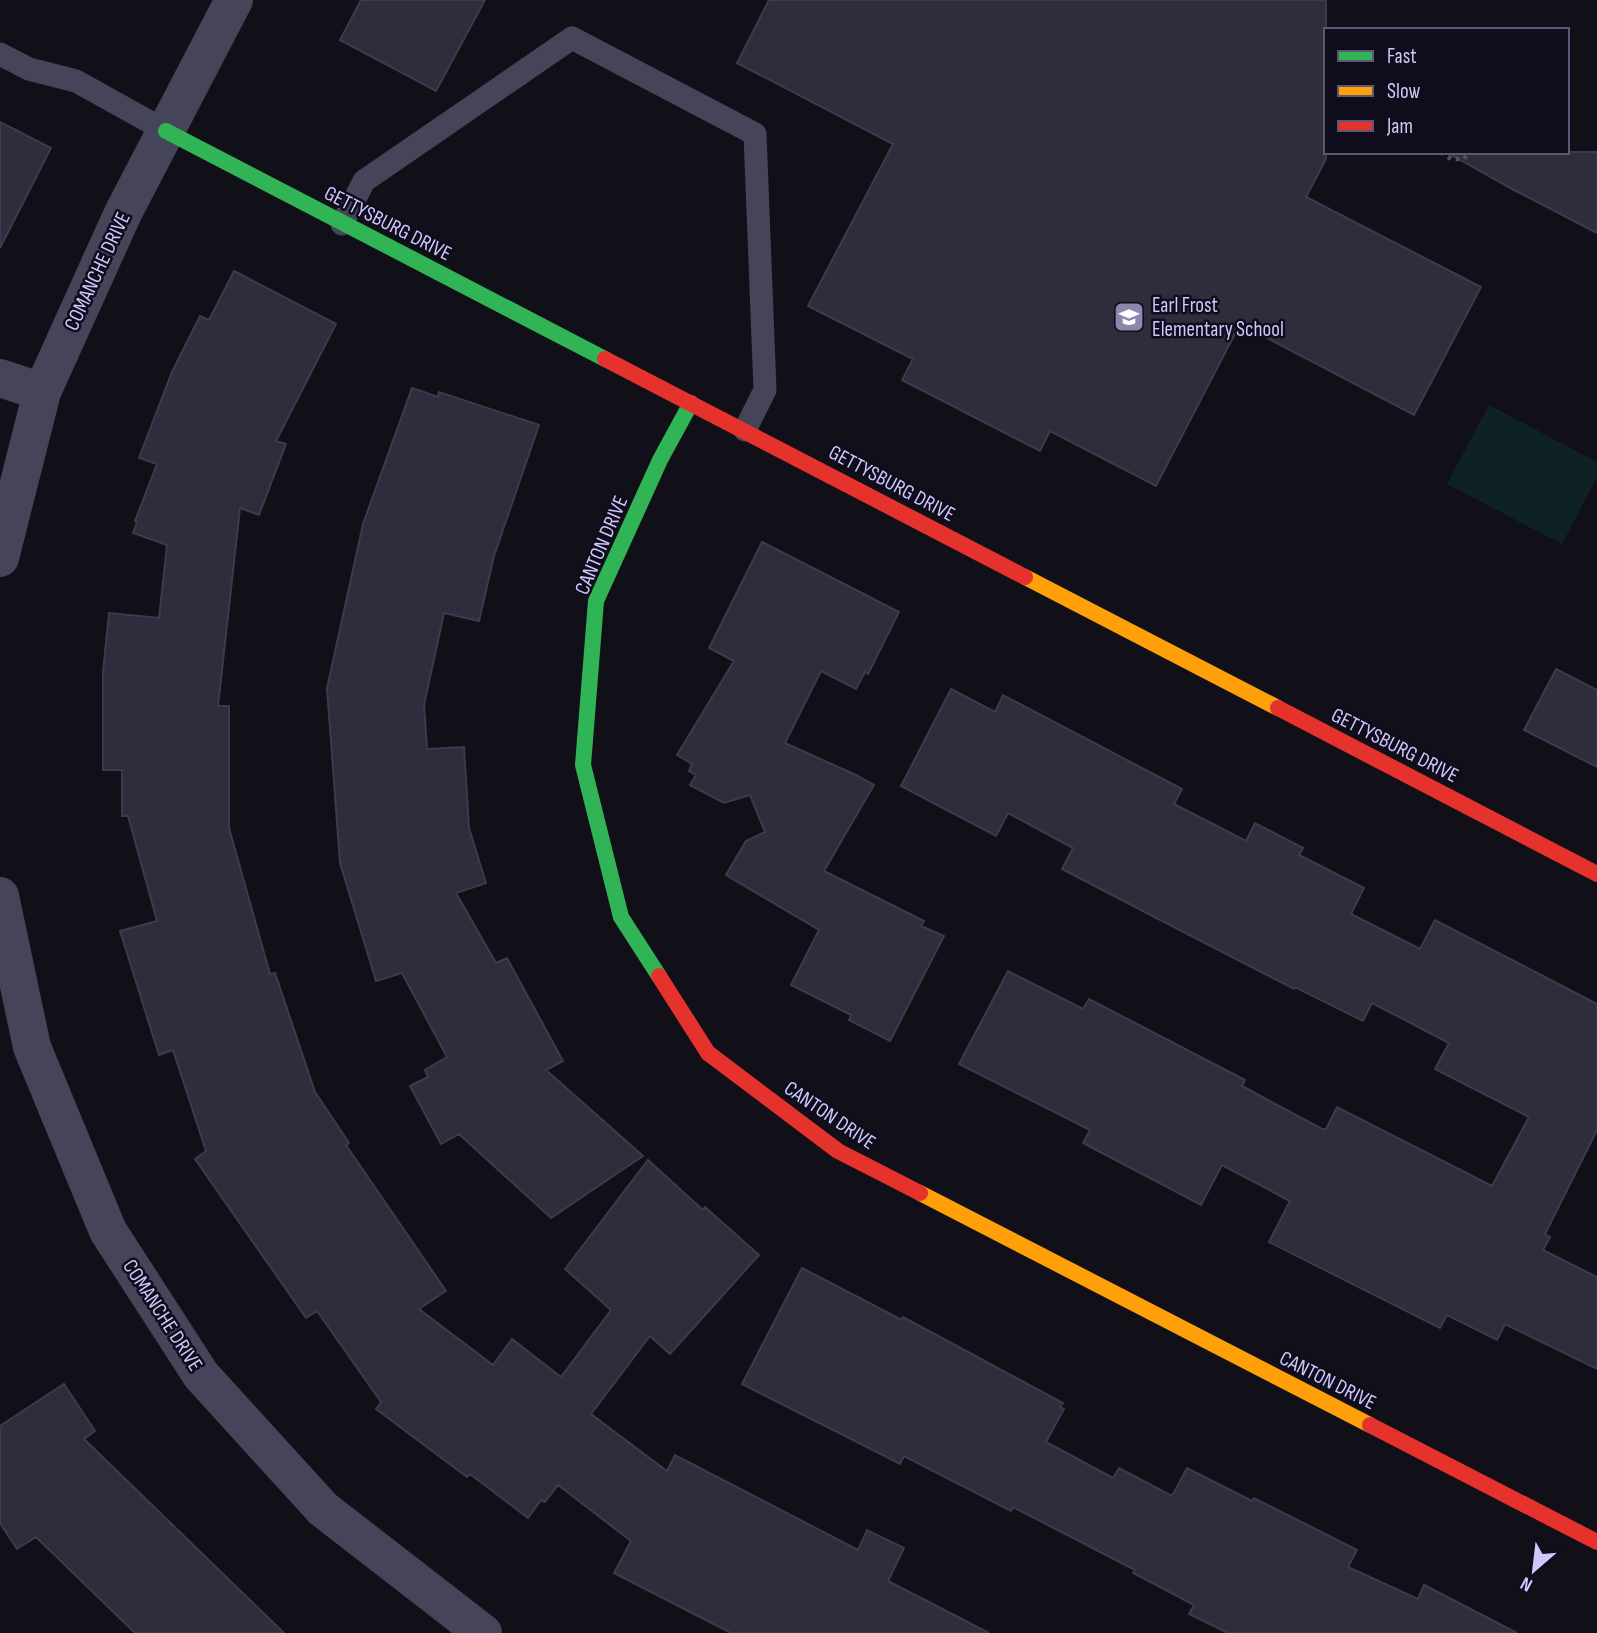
<svg xmlns="http://www.w3.org/2000/svg" width="1597" height="1633" font-family="'Sofia Sans Condensed',sans-serif">
	<style>
		.green { fill: #0f2223 }
		.building { fill: #2f2c3c; stroke: #3c3a4c; stroke-width: 2 }
		.lines { fill: none; stroke-linecap: round; stroke-linejoin: round }
		.path { stroke: #485662; stroke-width: 4.5; stroke-dasharray: 3.5 5; stroke-linecap: butt }
		.lane { stroke: #454459; stroke-width: 23 }
		.street { stroke: #454459; stroke-width: 38 }
		.fast { stroke: #30b455; stroke-width: 16 }
		.slow { stroke: #ff9f0a; stroke-width: 16 }
		.jam { stroke: #e5322d; stroke-width: 16 }
		.labels { text-anchor: middle; stroke-width: 5; stroke-linejoin: round; paint-order: stroke }
		.street-label { font-size: 21px; fill: #cfc8fd; stroke: #0f0c1c }
		.poi-label { font-size: 21px; fill: #cfc8fd; stroke: #0f0c1c; text-anchor: start }
	</style>
	<rect width="100%" height="100%" fill="#111018"/>
	<path class="green" d="M 1489,405 L 1597,462 L 1597,477 L 1562,544 L 1447,484 Z"/>
	<path class="building" d="M 361,0 L 485,0 L 436,91 L 340,40 Z
		M 769,0 L 1326,0 L 1326,159 L 1306,197 L 1481,287 L 1414,415 L 1240,324 L 1156,486 L 1050,431 L 1040,451 L 902,380 L 913,359 L 808,306 L 893,144 L 737,63 Z
		M 0,122 L 51,148 L 0,248 Z
		M 1446,152 L 1597,152 L 1597,233 L 1514,190 Z
		M 234,271 L 336,324 L 276,441 L 286,444 L 259,515 L 240,508 L 218,706 L 229,706 L 229,828 L 270,974 L 275,973 L 315,1092 L 349,1143 L 346,1145 L 446,1291 L 419,1309 L 493,1365 L 512,1339 L 561,1377 L 611,1310 L 565,1269 L 648,1160 L 703,1210 L 705,1207 L 759,1255 L 670,1354 L 650,1336 L 591,1414 L 667,1471 L 675,1455 L 858,1550 L 867,1530 L 904,1548 L 888,1581 L 989,1633 L 731,1633 L 614,1573 L 631,1541 L 558,1485 L 545,1502 L 541,1500 L 528,1518 L 470,1474 L 467,1477 L 376,1409 L 381,1402 L 317,1311 L 306,1318 L 195,1159 L 206,1151 L 173,1050 L 159,1055 L 120,931 L 157,921 L 128,816 L 122,816 L 122,770 L 103,770 L 103,672 L 109,613 L 159,618 L 167,545 L 133,533 L 137,522 L 135,521 L 157,464 L 139,458 L 172,372 L 200,316 L 209,320 Z
		M 412,388 L 438,397 L 439,392 L 539,425 L 494,556 L 479,621 L 444,613 L 424,705 L 427,749 L 464,747 L 469,828 L 486,883 L 456,893 L 496,963 L 507,958 L 563,1061 L 546,1070 L 643,1156 L 551,1218 L 459,1134 L 441,1144 L 410,1086 L 428,1077 L 425,1070 L 447,1057 L 402,973 L 376,981 L 340,863 L 327,688 L 363,524 Z
		M 762,542 L 899,612 L 868,674 L 865,672 L 856,689 L 821,671 L 785,743 L 856,775 L 874,785 L 824,871 L 924,921 L 921,926 L 944,936 L 890,1041 L 849,1020 L 851,1015 L 791,985 L 819,930 L 726,875 L 746,841 L 765,832 L 750,795 L 724,803 L 690,785 L 696,775 L 689,771 L 692,764 L 677,755 L 734,661 L 709,648 Z
		M 1556,669 L 1597,690 L 1597,767 L 1524,730 Z
		M 951,689 L 995,712 L 1003,695 L 1182,789 L 1174,804 L 1246,841 L 1255,823 L 1303,848 L 1299,855 L 1364,888 L 1351,914 L 1420,949 L 1435,920 L 1597,1004 L 1597,1130 L 1545,1234 L 1550,1237 L 1543,1250 L 1597,1277 L 1597,1369 L 1505,1324 L 1497,1340 L 1447,1315 L 1440,1328 L 1269,1242 L 1290,1201 L 1222,1165 L 1201,1205 L 1083,1143 L 1090,1130 L 959,1064 L 1008,971 L 1083,1009 L 1089,999 L 1245,1080 L 1242,1086 L 1322,1129 L 1326,1129 L 1337,1107 L 1492,1186 L 1529,1117 L 1435,1069 L 1449,1043 L 1372,1003 L 1363,1021 L 1295,987 L 1294,989 L 1137,908 L 1062,869 L 1073,848 L 1008,813 L 996,836 L 901,786 Z
		M 802,1268 L 902,1320 L 903,1317 L 1063,1403 L 1060,1407 L 1064,1409 L 1046,1442 L 1113,1478 L 1119,1468 L 1172,1496 L 1187,1468 L 1252,1501 L 1254,1498 L 1357,1550 L 1348,1567 L 1418,1599 L 1424,1585 L 1517,1633 L 1228,1633 L 1189,1614 L 1194,1605 L 1133,1573 L 1135,1570 L 1013,1507 L 1011,1511 L 904,1456 L 900,1464 L 742,1384 Z
		M 64,1384 L 95,1431 L 84,1439 L 284,1633 L 135,1633 L 36,1537 L 17,1549 L 0,1523 L 0,1426 Z"/>
	<g class="lines">
		<path class="path" d="M 1441,152 L 1451,159 L 1464,159 L 1469,152"/>
		<path class="lane" d="M 0,54 L 29,69 L 76,81 L 166,131
			M 342,224 L 364,181 L 572,38 L 755,134 L 765,390 L 745,430"/>
		<path class="street" d="M 0,378 L 42,392
			M 0,558 L 42,392 L 123,213 L 234,0
			M 0,896 L 32,1047 L 108,1231 L 201,1375 L 323,1509 L 483,1633"/>
		<path class="fast" d="M 166,131 L 605,359
			M 659,976 L 621,917 L 583,765 L 596,601 L 660,460 L 691,403"/>
		<path class="slow" d="M 1025,577 L 1278,708
			M 920,1193 L 1370,1425"/>
		<path class="jam" d="M 605,359 L 1025,577
			M 1278,708 L 1597,874
			M 659,976 L 708,1053 L 838,1151 L 920,1193
			M 1370,1425 L 1597,1542"/>
	</g>
	<defs>
		<g id="school-square" transform="scale(1.575)"><rect x="-9" y="-9" width="18" height="18" rx="4" fill="#8c88ad" stroke="#0f0c1c"/><path d="M0-5L7-2L0 1L-7-2ZM-4 1L0 2.5L4 1V4Q0 6-4 4Z" fill="#fff"/></g>
	</defs>
	<g fill-rule="evenodd">
		<use href="#school-square" x="1129" y="317"/>
	</g>
	<g class="labels">
		<g class="street-label">
			<text transform="translate(388 223) rotate(27)" y="7">GETTYSBURG DRIVE</text>
			<text transform="translate(97 271) rotate(-65)" y="7">COMANCHE DRIVE</text>
			<text transform="translate(892 483) rotate(28)" y="7">GETTYSBURG DRIVE</text>
			<text transform="translate(601 545) rotate(-67)" y="7">CANTON DRIVE</text>
			<text transform="translate(1395 745) rotate(27)" y="7">GETTYSBURG DRIVE</text>
			<text transform="translate(830 1115) rotate(34)" y="7">CANTON DRIVE</text>
			<text transform="translate(163 1315) rotate(57)" y="7">COMANCHE DRIVE</text>
			<text transform="translate(1328 1380) rotate(27)" y="7">CANTON DRIVE</text>
		</g>
		<g class="poi-label">
			<text x="1152" y="312">Earl Frost<tspan x="1152" dy="24">Elementary School</tspan></text>
		</g>
	</g>
	<rect x="1324" y="28" width="245" height="126" fill="#0f0c1c" stroke="#5c5776" stroke-width="2"/>
	<rect x="1338" y="51" width="35" height="10" fill="#30b455" stroke="#5c5776" stroke-width="2"/>
	<text x="1387" y="63" font-size="21" fill="#cfc8fd">Fast</text>
	<rect x="1338" y="86" width="35" height="10" fill="#ff9f0a" stroke="#5c5776" stroke-width="2"/>
	<text x="1387" y="98" font-size="21" fill="#cfc8fd">Slow</text>
	<rect x="1338" y="121" width="35" height="10" fill="#e5322d" stroke="#5c5776" stroke-width="2"/>
	<text x="1387" y="133" font-size="21" fill="#cfc8fd">Jam</text>
	<g transform="translate(1534 1570) rotate(208)" stroke="#0f0c1c" stroke-width="5" paint-order="stroke">
	<path d="M0-5L12 26L0 18L-12 26Z" fill="#cfc8fd"/>
	<text y="-10" font-size="19" font-weight="bold" text-anchor="middle" fill="#cfc8fd">N</text>
	</g>
</svg>
